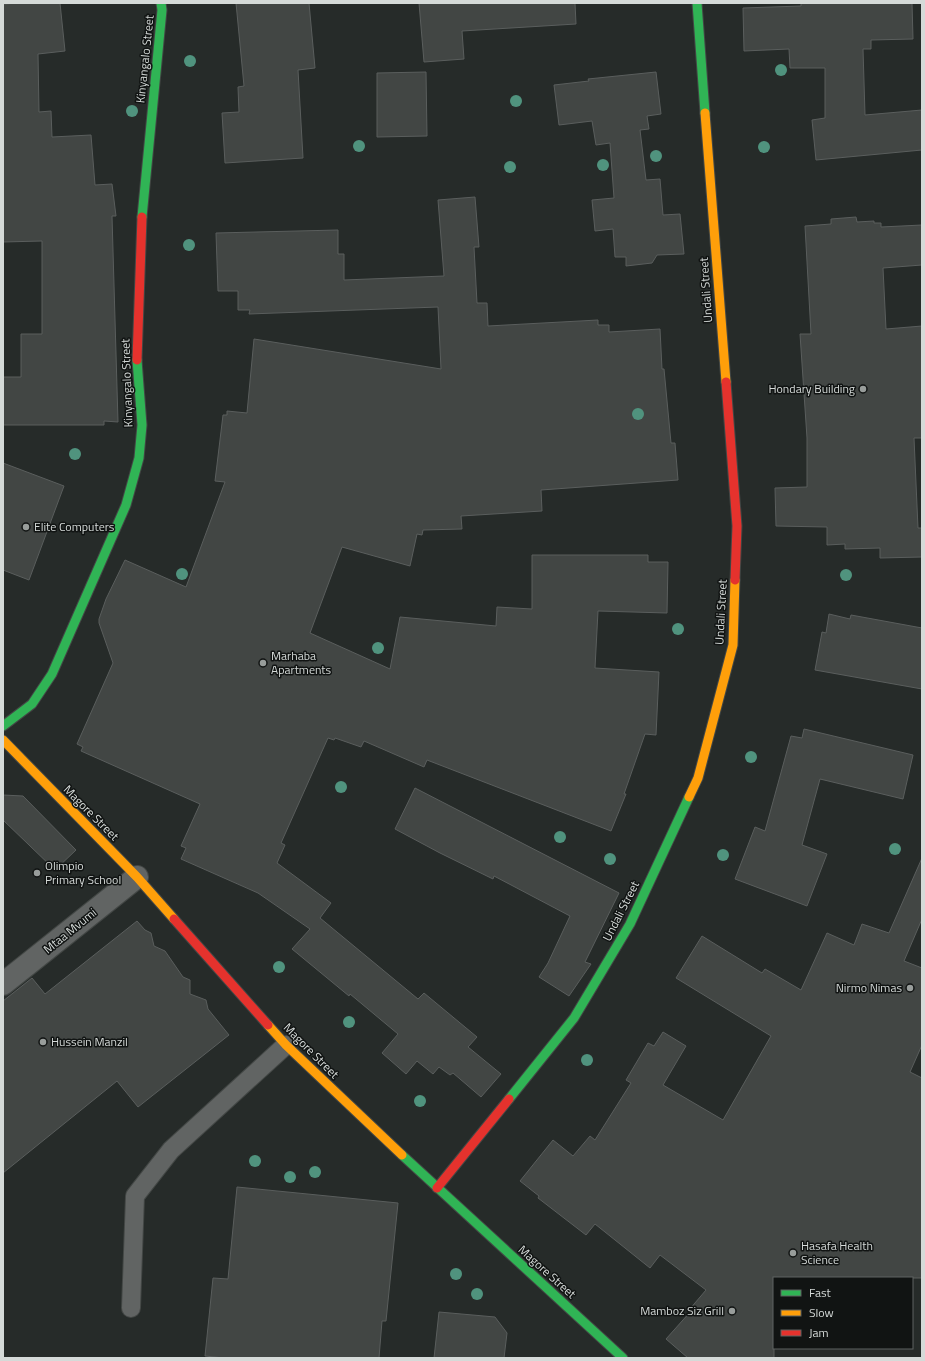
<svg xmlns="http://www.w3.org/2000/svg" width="925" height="1361" font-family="'Titillium Web',sans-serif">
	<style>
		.building { fill: #424644; stroke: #5a5e5d }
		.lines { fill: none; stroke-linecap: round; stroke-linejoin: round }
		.lane-casing { stroke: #434745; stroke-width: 20 }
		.street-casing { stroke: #434745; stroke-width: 24 }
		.fast-casing { stroke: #434745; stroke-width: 11 }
		.slow-casing { stroke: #434745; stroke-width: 11 }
		.jam-casing { stroke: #434745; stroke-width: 11 }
		.lane { stroke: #616463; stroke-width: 18 }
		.street { stroke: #616463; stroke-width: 22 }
		.fast { stroke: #30b455; stroke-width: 9 }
		.slow { stroke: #ff9f0a; stroke-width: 9 }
		.jam { stroke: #e5322d; stroke-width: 9 }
		.tree { fill: #50937e }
		.poi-dot { fill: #989d9b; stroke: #111413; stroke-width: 1.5 }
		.labels { text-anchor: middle; stroke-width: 3; stroke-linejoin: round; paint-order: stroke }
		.street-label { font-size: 12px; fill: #d5dad8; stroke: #111413 }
		.poi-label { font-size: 12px; fill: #d5dad8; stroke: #111413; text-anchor: start }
	</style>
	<rect width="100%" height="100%" fill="#262b29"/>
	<path class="building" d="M 20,3 L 60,3 L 65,51 L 38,54 L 39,112 L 51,111 L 52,137 L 91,135 L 95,185 L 112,184 L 116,216 L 112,216 L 118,422 L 104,421 L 104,425 L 3,425 L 3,377 L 21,377 L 21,334 L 42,334 L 42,241 L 3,242 L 3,4 Z
		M 236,3 L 309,3 L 315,68 L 298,70 L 303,158 L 225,163 L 222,113 L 239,112 L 238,87 L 244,86 Z
		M 419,3 L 575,3 L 576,24 L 462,31 L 464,59 L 424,62 Z
		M 801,3 L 912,3 L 913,39 L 871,40 L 871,49 L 863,49 L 865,115 L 922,110 L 922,150 L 816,160 L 812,120 L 825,118 L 825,68 L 790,68 L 789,49 L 744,51 L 743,8 L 801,6 Z
		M 426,72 L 427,136 L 377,137 L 377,73 Z
		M 656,72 L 661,114 L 647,116 L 649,129 L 640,130 L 646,180 L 660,179 L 663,215 L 680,214 L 684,254 L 657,255 L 652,263 L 626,266 L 626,257 L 615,257 L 613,229 L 595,231 L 592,200 L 614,198 L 610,143 L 596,145 L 592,121 L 559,125 L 554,85 L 589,81 L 588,79 Z
		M 475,197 L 479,247 L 474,247 L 477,303 L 487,303 L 488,326 L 598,320 L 598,325 L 609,325 L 609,332 L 660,329 L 662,369 L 664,369 L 671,443 L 675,443 L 678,480 L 541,490 L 542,511 L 461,516 L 462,529 L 423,530 L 422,535 L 417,534 L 410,566 L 342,547 L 310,633 L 390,669 L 400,617 L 496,626 L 497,607 L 532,609 L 532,555 L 648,555 L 648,562 L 668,562 L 667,613 L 598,611 L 595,668 L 659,672 L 656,735 L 645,734 L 624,794 L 626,794 L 611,831 L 427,760 L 424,767 L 364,741 L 361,747 L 335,738 L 334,740 L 328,738 L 281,843 L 285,845 L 277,863 L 331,903 L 320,918 L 418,999 L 424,993 L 477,1037 L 468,1047 L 501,1074 L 481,1097 L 453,1073 L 450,1075 L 439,1067 L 433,1074 L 417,1061 L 406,1074 L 382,1053 L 398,1034 L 350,994 L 349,996 L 292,949 L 310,929 L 258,893 L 181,859 L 186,848 L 181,846 L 200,804 L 81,751 L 83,747 L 77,744 L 113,663 L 99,623 L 99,619 L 106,599 L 125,560 L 186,587 L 225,482 L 215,481 L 223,415 L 227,415 L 227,411 L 247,413 L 254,339 L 441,369 L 438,307 L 249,314 L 250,310 L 238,310 L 238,291 L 218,291 L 216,233 L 338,230 L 338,254 L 344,254 L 344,280 L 444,276 L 438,200 Z
		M 856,217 L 857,222 L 874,221 L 874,223 L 881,223 L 881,227 L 922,225 L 922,265 L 883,268 L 886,329 L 922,326 L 922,438 L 914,438 L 918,528 L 922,528 L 922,557 L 880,558 L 880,548 L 845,549 L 845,544 L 827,545 L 827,527 L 776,526 L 775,488 L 807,487 L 807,438 L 800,334 L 811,334 L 805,226 L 831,224 L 831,219 Z
		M 3,463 L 64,486 L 29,580 L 3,570 Z
		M 829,614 L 850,619 L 851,615 L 922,628 L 922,689 L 815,670 L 822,632 L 826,633 Z
		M 804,729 L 913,755 L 903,799 L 820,779 L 802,845 L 827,854 L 807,906 L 735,879 L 755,827 L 765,831 L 791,736 L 802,738 Z
		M 415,788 L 619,893 L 585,962 L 591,964 L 569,996 L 539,977 L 548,963 L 570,916 L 494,876 L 493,879 L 440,853 L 395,829 Z
		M 3,795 L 23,796 L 76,850 L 55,870 L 3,820 Z
		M 922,858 L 922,919 L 904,961 L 922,968 L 922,1045 L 910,1072 L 922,1078 L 922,1278 L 774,1278 L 774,1358 L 688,1358 L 666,1339 L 691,1311 L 689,1310 L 706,1290 L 660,1255 L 650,1268 L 595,1224 L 586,1235 L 538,1198 L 539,1196 L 520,1181 L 553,1140 L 573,1156 L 590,1136 L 595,1140 L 631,1083 L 626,1080 L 648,1043 L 654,1046 L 663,1032 L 686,1046 L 663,1085 L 723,1120 L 771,1036 L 676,978 L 702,936 L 762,973 L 765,969 L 801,990 L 827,933 L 854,945 L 862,924 L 889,933 Z
		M 137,921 L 145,930 L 151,933 L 154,946 L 165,951 L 183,977 L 190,980 L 190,994 L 206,1000 L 208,1009 L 229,1035 L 138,1107 L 117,1081 L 3,1173 L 3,1001 L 32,978 L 45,994 Z
		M 237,1187 L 398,1203 L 386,1321 L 382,1321 L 379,1358 L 224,1358 L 205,1356 L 213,1278 L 228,1279 Z
		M 439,1312 L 495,1317 L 507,1333 L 504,1358 L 434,1358 Z"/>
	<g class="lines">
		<g class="lane-casing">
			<path id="lane" d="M 131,1308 L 135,1196 L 171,1150 L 286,1045"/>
		</g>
		<g class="street-casing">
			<path id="street" d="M 3,984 L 137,877"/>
		</g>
		<g class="fast-casing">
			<path id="fast" d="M 697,3 L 705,113
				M 142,217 L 162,10 L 161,3
				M 3,726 L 32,704 L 52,674 L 126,505 L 139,458 L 142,425 L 137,360
				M 509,1099 L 574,1018 L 630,924 L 689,797
				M 402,1155 L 623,1358"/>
		</g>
		<g class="slow-casing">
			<path id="slow" d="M 705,113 L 726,382
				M 3,740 L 137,877 L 174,919
				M 689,797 L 698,778 L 733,645 L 735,580
				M 268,1025 L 286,1045 L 402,1155"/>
		</g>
		<g class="jam-casing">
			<path id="jam" d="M 137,360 L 142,217
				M 726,382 L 737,526 L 735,580
				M 174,919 L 268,1025
				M 437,1188 L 509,1099"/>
		</g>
		<use href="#lane" class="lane"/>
		<use href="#street" class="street"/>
		<use href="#fast" class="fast"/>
		<use href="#slow" class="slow"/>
		<use href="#jam" class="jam"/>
	</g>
	<g class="tree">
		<circle cx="190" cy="61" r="6"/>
		<circle cx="781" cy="70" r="6"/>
		<circle cx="516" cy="101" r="6"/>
		<circle cx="132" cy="111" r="6"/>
		<circle cx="359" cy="146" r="6"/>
		<circle cx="764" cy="147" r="6"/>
		<circle cx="656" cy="156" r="6"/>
		<circle cx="603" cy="165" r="6"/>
		<circle cx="510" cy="167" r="6"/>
		<circle cx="189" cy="245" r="6"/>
		<circle cx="638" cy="414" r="6"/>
		<circle cx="75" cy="454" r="6"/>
		<circle cx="182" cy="574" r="6"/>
		<circle cx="846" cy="575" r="6"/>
		<circle cx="678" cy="629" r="6"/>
		<circle cx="378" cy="648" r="6"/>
		<circle cx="751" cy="757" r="6"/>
		<circle cx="341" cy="787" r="6"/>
		<circle cx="560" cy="837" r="6"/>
		<circle cx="895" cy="849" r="6"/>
		<circle cx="723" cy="855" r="6"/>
		<circle cx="610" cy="859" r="6"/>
		<circle cx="279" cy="967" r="6"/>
		<circle cx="349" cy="1022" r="6"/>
		<circle cx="587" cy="1060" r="6"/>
		<circle cx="420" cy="1101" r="6"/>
		<circle cx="255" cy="1161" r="6"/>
		<circle cx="315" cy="1172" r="6"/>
		<circle cx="290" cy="1177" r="6"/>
		<circle cx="456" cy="1274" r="6"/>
		<circle cx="477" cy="1294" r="6"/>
	</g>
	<g class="poi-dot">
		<circle cx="863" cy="389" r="4"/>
		<circle cx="26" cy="527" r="4"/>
		<circle cx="263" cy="663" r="4"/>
		<circle cx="37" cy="873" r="4"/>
		<circle cx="910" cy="988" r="4"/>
		<circle cx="43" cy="1042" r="4"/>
		<circle cx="793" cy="1253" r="4"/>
		<circle cx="732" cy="1311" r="4"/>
	</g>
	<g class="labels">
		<g class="street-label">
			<text transform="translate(145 59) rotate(-84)" y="4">Kinyangalo Street</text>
			<text transform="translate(706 290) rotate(-94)" y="4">Undali Street</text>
			<text transform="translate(127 383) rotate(-92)" y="4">Kinyangalo Street</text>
			<text transform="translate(721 612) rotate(-87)" y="4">Undali Street</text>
			<text transform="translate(91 813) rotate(45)" y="4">Magore Street</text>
			<text transform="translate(621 911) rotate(-63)" y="4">Undali Street</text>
			<text transform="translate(70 931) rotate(-39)" y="4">Mtaa Mvumi</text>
			<text transform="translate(311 1051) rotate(45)" y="4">Magore Street</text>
			<text transform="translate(547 1272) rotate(42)" y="4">Magore Street</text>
		</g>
		<g class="poi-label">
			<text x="855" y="393" text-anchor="end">Hondary Building</text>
			<text x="34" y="531">Elite Computers</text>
			<text x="271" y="660">Marhaba<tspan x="271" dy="14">Apartments</tspan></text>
			<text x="45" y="870">Olimpio<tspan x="45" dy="14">Primary School</tspan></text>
			<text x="902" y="992" text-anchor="end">Nirmo Nimas</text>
			<text x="51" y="1046">Hussein Manzil</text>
			<text x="801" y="1250">Hasafa Health<tspan x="801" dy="14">Science</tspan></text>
			<text x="724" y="1315" text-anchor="end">Mamboz Siz Grill</text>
		</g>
	</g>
	<rect width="925" height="1361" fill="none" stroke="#d5dad8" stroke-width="8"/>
	<rect x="773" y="1277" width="140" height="72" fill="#111413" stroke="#5f6362"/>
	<rect x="781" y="1290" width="20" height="6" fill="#30b455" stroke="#5f6362"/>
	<text x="809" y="1297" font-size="12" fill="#d5dad8">Fast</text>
	<rect x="781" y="1310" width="20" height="6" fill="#ff9f0a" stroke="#5f6362"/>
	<text x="809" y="1317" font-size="12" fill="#d5dad8">Slow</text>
	<rect x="781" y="1330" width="20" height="6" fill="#e5322d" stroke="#5f6362"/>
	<text x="809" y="1337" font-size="12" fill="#d5dad8">Jam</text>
</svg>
